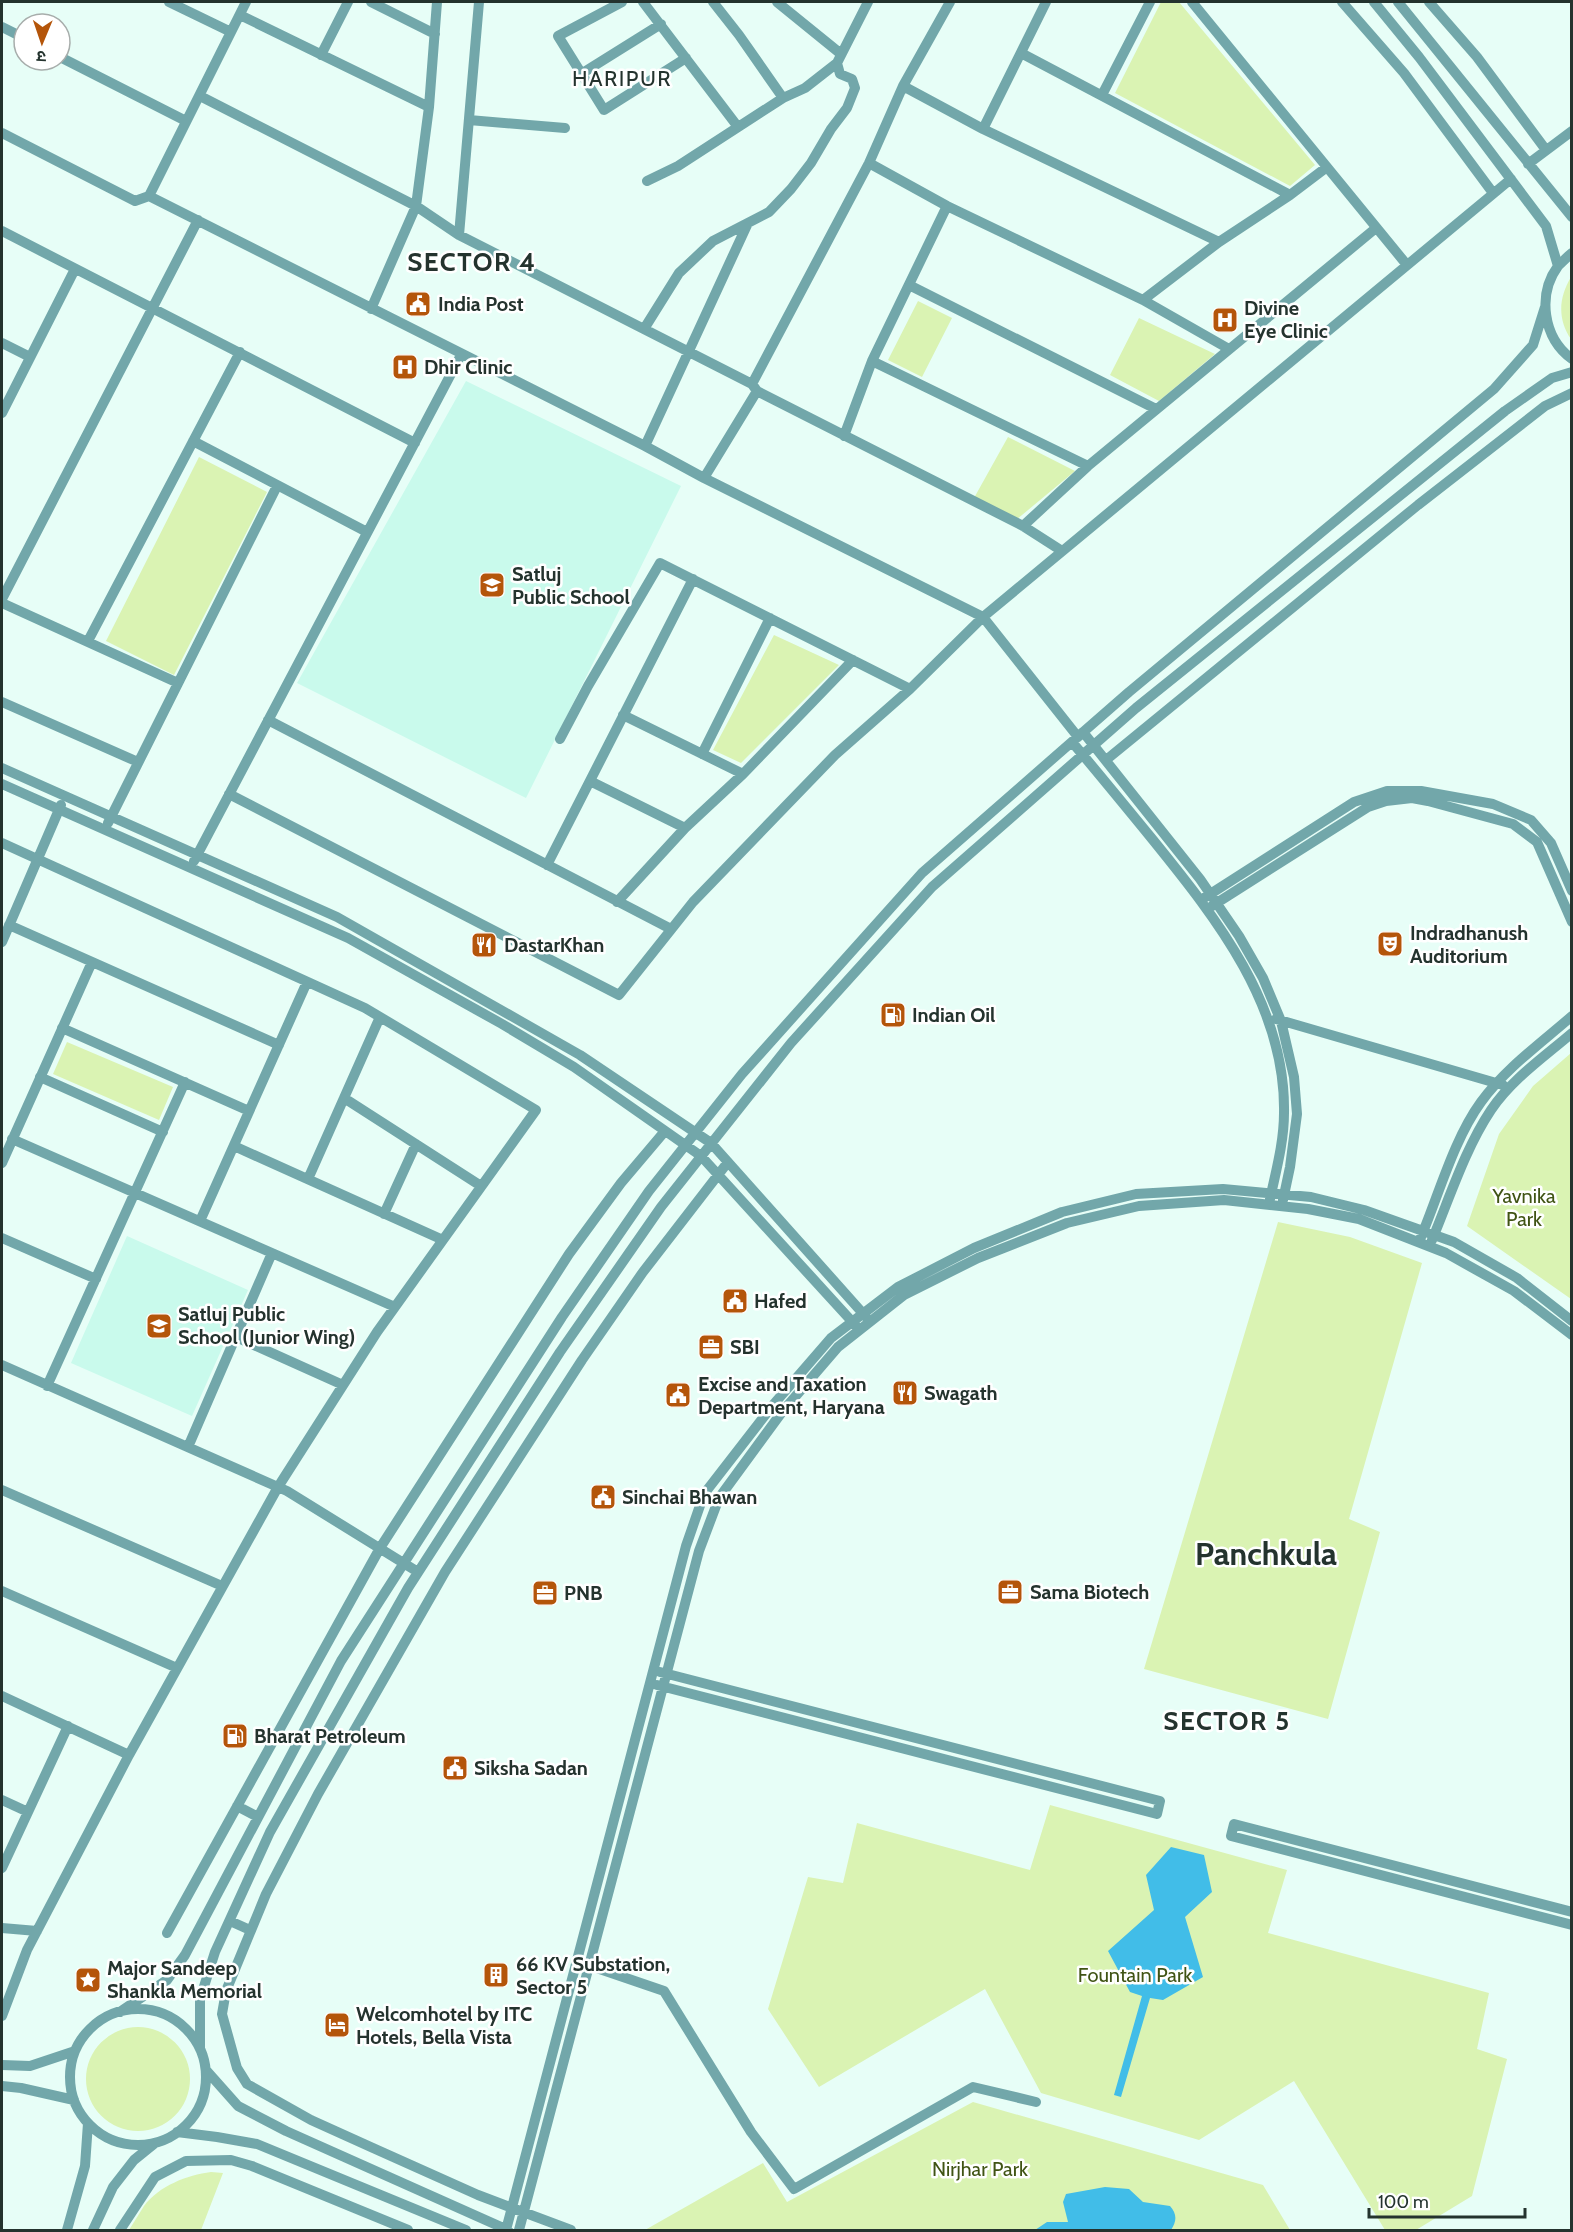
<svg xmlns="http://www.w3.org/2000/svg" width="1573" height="2232" font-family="Cabin,'Noto Sans Devanagari',sans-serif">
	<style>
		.built { fill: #c9faec }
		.green { fill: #daf3b3 }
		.water { fill: #41bde8 }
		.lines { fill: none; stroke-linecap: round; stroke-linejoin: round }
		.minor { stroke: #72a7aa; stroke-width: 10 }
		.labels { text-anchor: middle; stroke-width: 5; stroke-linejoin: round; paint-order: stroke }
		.poi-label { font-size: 20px; font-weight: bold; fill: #24332e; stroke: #fff; text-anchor: start }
		.park-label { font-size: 20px; fill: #405414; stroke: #fff }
		.quarter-label { font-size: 22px; letter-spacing: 1.5px; fill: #24332e; stroke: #fff }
		.district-label { font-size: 26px; font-weight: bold; letter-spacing: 1.5px; fill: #24332e; stroke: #fff }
		.town-label { font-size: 32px; font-weight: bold; fill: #24332e; stroke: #fff }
	</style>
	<rect width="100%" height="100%" fill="#e7fef7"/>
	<path class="built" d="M 466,381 L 681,486 L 526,798 L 297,683 Z
		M 127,1236 L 248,1290 L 192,1416 L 71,1363 Z"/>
	<path class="green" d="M 1161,2 L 1179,2 L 1315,165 L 1290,186 L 1115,93 Z
		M 1571,277 L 1571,339 C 1557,319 1559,297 1571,277 Z
		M 918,301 L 952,318 L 922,377 L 888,360 Z
		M 1139,318 L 1215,354 L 1159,401 L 1110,375 Z
		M 1008,437 L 1075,471 L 1016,520 L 974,498 Z
		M 199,457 L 267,492 L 174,675 L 106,641 Z
		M 774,635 L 839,665 L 741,763 L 713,750 Z
		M 67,1042 L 173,1087 L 159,1120 L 53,1074 Z
		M 1571,1053 L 1571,1299 L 1467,1226 L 1499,1134 L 1533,1086 Z
		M 1278,1222 L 1350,1237 L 1422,1263 L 1349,1519 L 1380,1532 L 1328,1719 L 1144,1669 Z
		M 1050,1805 L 1287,1870 L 1268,1933 L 1489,1993 L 1477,2049 L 1507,2059 L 1472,2196 L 1416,2230 L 1385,2230 L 1294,2081 L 1199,2140 L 1041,2093 L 985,1989 L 819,2087 L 768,2009 L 808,1877 L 843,1883 L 857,1823 L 1030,1870 Z
		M86 2079a52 52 0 1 1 104 0a52 52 0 1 1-104 0Z
		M 973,2102 L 1263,2185 L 1290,2230 L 645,2230 L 763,2163 L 787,2202 Z
		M 211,2172 L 223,2173 L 201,2230 L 129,2230 C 134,2222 139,2214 144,2206 C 159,2186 187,2175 211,2172 Z"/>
	<path class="water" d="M 1171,1847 L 1204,1855 L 1212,1892 L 1185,1917 L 1203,1977 L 1163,2000 L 1150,1998 L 1121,2097 L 1114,2095 L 1142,1996 L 1130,1992 L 1108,1951 L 1154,1910 L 1146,1875 Z
		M 1105,2187 L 1129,2189 L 1143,2202 L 1170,2206 C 1177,2214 1177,2221 1171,2230 L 1035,2230 L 1047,2222 L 1068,2222 L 1063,2202 L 1066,2194 Z"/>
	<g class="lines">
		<path class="minor" d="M 169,2 L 231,32
			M 371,2 L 435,34
			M 622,2 L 558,36 L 604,110 L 686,58
			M 643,2 L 738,127
			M 713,2 L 739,35 L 783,98
			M 777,2 L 841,54
			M 1192,2 L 1407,265
			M 1342,2 L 1404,73 L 1493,193
			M 1374,2 L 1419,57 L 1546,226 L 1558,266
			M 1398,2 L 1572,217
			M 1429,2 L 1477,57 L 1546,150
			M 240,15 L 429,107
			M 2,27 L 24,38
			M 1021,53 L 1290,195
			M 321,55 L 348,2
			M 60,57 L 186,121
			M 581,74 L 661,24
			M 903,86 L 983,129 L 1219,242
			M 1102,95 L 1150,2
			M 200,96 L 416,206 L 459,235 L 752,384
			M 469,120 L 565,128
			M 983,129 L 1046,2
			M 2,133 L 135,201 L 149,196 L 246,2
			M 869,163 L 947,206 L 1143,300 L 1229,349
			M 1528,164 L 1572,131
			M 647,181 L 678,166 L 783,98 L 805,88 L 837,63
			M 149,196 L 645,446 L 704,478 L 983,617 L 1078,737
			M 2,231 L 415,443
			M 459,235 L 479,2
			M 1572,253 C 1567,257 1562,262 1558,266 C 1537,295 1543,338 1572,359
			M 909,285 L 1156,409
			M 1143,300 L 1219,242 L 1290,195 L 1327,167
			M 371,309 L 416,206 L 429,107 L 437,2
			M 644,329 L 679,273 L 713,241 L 769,212 L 791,189 L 811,163 L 831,129 L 847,108 L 855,88 L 852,79 L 840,74 L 837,63 L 868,2
			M 2,343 L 30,357
			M 872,361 L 1088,466
			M 757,391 L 1023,526 L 1062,551
			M 2,413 L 75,269
			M 844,436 L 872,361 L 947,206
			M 193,441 L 367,532
			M 645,446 L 748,223
			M 704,478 L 757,391 L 752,384 L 869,163 L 903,86 L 950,2
			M 1023,526 L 1088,466 L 1376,228
			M 2,599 L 198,220
			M 2,603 L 178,683
			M 88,641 L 240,352
			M 2,702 L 138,762
			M 623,715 L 743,774
			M 268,720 L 671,929
			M 1083,732 L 1200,879 L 1239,936 L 1263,978 L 1281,1021 L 1294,1077 L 1297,1114 L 1290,1167 L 1283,1200
			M 560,739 L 588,686 L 660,563 L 910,689
			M 1072,742 C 1099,774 1126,807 1153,840 C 1217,919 1286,1006 1284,1113 C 1284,1142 1276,1171 1270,1199
			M 702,754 L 770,618
			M 1106,760 L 1418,505 L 1545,406 L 1572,393
			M 2,768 L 337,917 L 580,1055 L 711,1143 L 867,1318
			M 590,781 L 685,828
			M 2,784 L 348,938 L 502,1024 L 574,1067 L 701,1156 L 857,1327
			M 229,794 L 619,995 L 693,902 L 835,755 L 910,689 L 983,617 L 1511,179
			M 108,823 L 277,486
			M 2,843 L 365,1008 L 536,1110 L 377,1332 L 278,1487 L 129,1755 L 27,1950 L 2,2016
			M 194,861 L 461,355
			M 547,865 L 693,579
			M 1204,898 L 1354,802 L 1387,791 L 1421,791 L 1493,804 L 1531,820 L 1551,843 L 1572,891
			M 617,902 L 685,828 L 743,774 L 853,660
			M 1212,906 L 1368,807 L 1386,801 L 1412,798 L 1428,801 L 1513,824 L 1537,842 L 1572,922
			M 9,925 L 279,1045
			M 2,942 L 61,805
			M 1276,1019 L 1503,1085
			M 62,1028 L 249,1111
			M 40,1077 L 163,1132
			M 344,1098 L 481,1186
			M 12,1139 L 395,1307
			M 234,1146 L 443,1240
			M 2,1163 L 92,962
			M 308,1179 L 380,1017
			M 384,1214 L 416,1144
			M 200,1221 L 307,982
			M 1421,1237 C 1439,1194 1454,1139 1481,1102 C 1505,1069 1541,1043 1572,1016
			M 2,1238 L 96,1279
			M 1432,1240 C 1450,1197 1465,1149 1491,1110 C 1512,1079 1544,1057 1572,1033
			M 236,1337 L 343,1385
			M 2,1365 L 287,1491 L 418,1572
			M 47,1386 L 185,1082
			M 188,1447 L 272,1253
			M 2,1490 L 222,1586
			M 2,1591 L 177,1668
			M 657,1685 L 1157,1814 L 1160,1801 L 660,1672
			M 2,1696 L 129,1755
			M 2,1800 L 28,1812
			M 237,1806 L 258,1817
			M 2,1868 L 68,1726
			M 1572,1912 L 1234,1824 L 1231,1836 L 1572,1925
			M 230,1921 L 250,1930
			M 2,1928 L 37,1931
			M 167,1933 L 380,1548 L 569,1254 L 621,1183 L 665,1131
			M 582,1963 L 664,1991 L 751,2132 L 794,2189 L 973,2087 L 1036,2102
			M70 2077a68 68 0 1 1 136 0a68 68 0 1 1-136 0Z
			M 120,2012 L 167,1980 L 185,1955 L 341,1661 L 562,1317 L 649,1191 L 742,1074 L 922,873 L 1129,692 L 1494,389 L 1533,345 L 1545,307
			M 200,2048 L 200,1999 L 215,1952 L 270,1832 L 408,1588 L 560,1352 L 661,1207 L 791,1043 L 932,887 L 1136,708 L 1505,411 L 1552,378 L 1572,372
			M 2,2065 L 30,2066 L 75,2051
			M 206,2070 L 238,2106 L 286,2131 L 508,2230
			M 2,2086 L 21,2088 L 74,2100
			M 177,2132 L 217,2137 L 257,2144 L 466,2230
			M 67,2230 L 85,2166 L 88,2123
			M 93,2230 L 113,2187 L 134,2160 L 155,2143
			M 120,2230 L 155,2177 L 186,2161 L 231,2160 L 252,2166 L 408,2230
			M 506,2230 L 686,1546 L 704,1494 L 773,1405 L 831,1338 L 898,1287 L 974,1248 L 1062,1212 L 1136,1194 L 1223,1189 L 1311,1197 L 1364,1210 L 1454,1242 L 1517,1278 L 1572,1321
			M 519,2230 L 699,1551 L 719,1498 L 782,1412 L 838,1347 L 904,1295 L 978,1258 L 1067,1223 L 1139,1206 L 1224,1200 L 1308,1209 L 1359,1219 L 1446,1253 L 1514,1291 L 1572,1335
			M 571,2230 L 478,2195 L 373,2148 L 311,2120 L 247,2084 L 237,2068 L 222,2014 L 226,1991 L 266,1894 L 318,1794 L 445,1572 L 582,1360 L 643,1272 L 728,1162"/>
	</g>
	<defs>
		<g id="civic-square" transform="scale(1.35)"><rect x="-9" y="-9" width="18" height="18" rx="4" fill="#b4550a" stroke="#fff"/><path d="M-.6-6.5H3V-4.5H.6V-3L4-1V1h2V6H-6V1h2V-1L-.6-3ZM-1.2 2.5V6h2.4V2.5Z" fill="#fff"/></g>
		<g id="hospital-square" transform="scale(1.35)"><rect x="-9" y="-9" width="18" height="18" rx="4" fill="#b4550a" stroke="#fff"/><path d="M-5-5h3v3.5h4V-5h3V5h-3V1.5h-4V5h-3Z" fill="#fff"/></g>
		<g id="school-square" transform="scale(1.35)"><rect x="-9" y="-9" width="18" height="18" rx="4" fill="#b4550a" stroke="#fff"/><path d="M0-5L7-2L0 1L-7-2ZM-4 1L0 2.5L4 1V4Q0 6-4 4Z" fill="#fff"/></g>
		<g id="theatre-square" transform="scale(1.35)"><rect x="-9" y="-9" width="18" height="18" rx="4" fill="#b4550a" stroke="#fff"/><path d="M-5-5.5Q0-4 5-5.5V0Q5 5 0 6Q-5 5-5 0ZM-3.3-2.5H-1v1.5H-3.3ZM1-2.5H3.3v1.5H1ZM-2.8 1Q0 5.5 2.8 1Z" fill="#fff"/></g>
		<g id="restaurant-square" transform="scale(1.35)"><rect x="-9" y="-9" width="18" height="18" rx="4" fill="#b4550a" stroke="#fff"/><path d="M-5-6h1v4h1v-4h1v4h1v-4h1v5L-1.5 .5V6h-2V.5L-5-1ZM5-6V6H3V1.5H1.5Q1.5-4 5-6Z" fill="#fff"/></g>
		<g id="fuel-square" transform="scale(1.35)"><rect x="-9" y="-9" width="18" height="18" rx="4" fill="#b4550a" stroke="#fff"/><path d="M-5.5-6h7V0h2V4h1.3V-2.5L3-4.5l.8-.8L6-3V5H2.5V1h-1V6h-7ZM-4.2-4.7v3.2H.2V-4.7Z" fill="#fff"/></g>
		<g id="office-square" transform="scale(1.35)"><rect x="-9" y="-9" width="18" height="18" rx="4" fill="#b4550a" stroke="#fff"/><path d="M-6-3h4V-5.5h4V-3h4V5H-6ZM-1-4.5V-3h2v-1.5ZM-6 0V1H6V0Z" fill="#fff"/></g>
		<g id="building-square" transform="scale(1.35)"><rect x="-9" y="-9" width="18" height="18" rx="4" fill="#b4550a" stroke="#fff"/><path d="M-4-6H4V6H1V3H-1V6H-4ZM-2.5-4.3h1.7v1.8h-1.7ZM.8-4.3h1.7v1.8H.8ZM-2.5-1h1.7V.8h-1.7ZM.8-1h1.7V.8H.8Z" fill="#fff"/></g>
		<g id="sight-square" transform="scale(1.35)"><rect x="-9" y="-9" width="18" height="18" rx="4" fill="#b4550a" stroke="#fff"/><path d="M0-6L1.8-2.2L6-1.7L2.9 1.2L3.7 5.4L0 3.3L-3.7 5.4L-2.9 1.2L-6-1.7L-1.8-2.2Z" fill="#fff"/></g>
		<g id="hotel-square" transform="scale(1.35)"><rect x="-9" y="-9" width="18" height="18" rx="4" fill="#b4550a" stroke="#fff"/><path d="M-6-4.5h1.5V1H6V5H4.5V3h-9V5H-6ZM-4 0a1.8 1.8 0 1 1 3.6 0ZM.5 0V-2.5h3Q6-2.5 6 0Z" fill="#fff"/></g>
	</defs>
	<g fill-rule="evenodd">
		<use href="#civic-square" x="418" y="304"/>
		<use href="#hospital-square" x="1225" y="320"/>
		<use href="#hospital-square" x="405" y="367"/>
		<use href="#school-square" x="492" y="585"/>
		<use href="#theatre-square" x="1390" y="944"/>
		<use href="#restaurant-square" x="484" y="945"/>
		<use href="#fuel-square" x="893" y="1015"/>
		<use href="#civic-square" x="735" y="1301"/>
		<use href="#school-square" x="159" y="1326"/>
		<use href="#office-square" x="711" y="1347"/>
		<use href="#restaurant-square" x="905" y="1393"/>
		<use href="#civic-square" x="678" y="1395"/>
		<use href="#civic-square" x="603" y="1497"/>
		<use href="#office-square" x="1010" y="1592"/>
		<use href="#office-square" x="545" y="1593"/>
		<use href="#fuel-square" x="235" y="1736"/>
		<use href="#civic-square" x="455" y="1768"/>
		<use href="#building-square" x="496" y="1975"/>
		<use href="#sight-square" x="88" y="1980"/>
		<use href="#hotel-square" x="337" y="2025"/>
	</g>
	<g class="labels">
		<g class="poi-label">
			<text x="438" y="311">India Post</text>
			<text x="1244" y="315">Divine<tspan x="1244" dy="23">Eye Clinic</tspan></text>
			<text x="424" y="374">Dhir Clinic</text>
			<text x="512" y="581">Satluj<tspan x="512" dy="23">Public School</tspan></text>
			<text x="1410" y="940">Indradhanush<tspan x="1410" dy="23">Auditorium</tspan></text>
			<text x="504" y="952">DastarKhan</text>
			<text x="912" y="1022">Indian Oil</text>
			<text x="754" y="1308">Hafed</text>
			<text x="178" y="1321">Satluj Public<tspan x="178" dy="23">School (Junior Wing)</tspan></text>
			<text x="730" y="1354">SBI</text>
			<text x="698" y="1391">Excise and Taxation<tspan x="698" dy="23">Department, Haryana</tspan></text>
			<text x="924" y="1400">Swagath</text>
			<text x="622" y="1504">Sinchai Bhawan</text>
			<text x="1030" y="1599">Sama Biotech</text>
			<text x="564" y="1600">PNB</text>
			<text x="254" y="1743">Bharat Petroleum</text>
			<text x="474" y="1775">Siksha Sadan</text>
			<text x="516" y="1971">66 KV Substation,<tspan x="516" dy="23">Sector 5</tspan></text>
			<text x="107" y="1975">Major Sandeep<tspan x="107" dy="23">Shankla Memorial</tspan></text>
			<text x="356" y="2021">Welcomhotel by ITC<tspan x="356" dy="23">Hotels, Bella Vista</tspan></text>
		</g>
		<g class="park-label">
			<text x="1524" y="1203">Yavnika<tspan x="1524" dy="23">Park</tspan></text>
			<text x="1135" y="1982">Fountain Park</text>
			<text x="980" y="2176">Nirjhar Park</text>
		</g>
		<g class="quarter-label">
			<text x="622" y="86">HARIPUR</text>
		</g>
		<g class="district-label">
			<text x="472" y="271">SECTOR 4</text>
			<text x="1227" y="1730">SECTOR 5</text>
		</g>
		<g class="town-label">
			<text x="1266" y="1565">Panchkula</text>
		</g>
	</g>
	<rect width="1573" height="2232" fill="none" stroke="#24332e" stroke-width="6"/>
	<g transform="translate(42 42) rotate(182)"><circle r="28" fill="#ffffff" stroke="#a7adab" stroke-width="1.5"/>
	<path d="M0-4.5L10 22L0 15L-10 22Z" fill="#b4550a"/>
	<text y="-9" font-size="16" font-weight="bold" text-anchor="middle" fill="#24332e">उ</text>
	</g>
	<path d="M1369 2208v9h156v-9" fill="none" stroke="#24332e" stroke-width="3"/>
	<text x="1378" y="2208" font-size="18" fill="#24332e" stroke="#ffffff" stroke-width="4.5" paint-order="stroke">100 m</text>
</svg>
